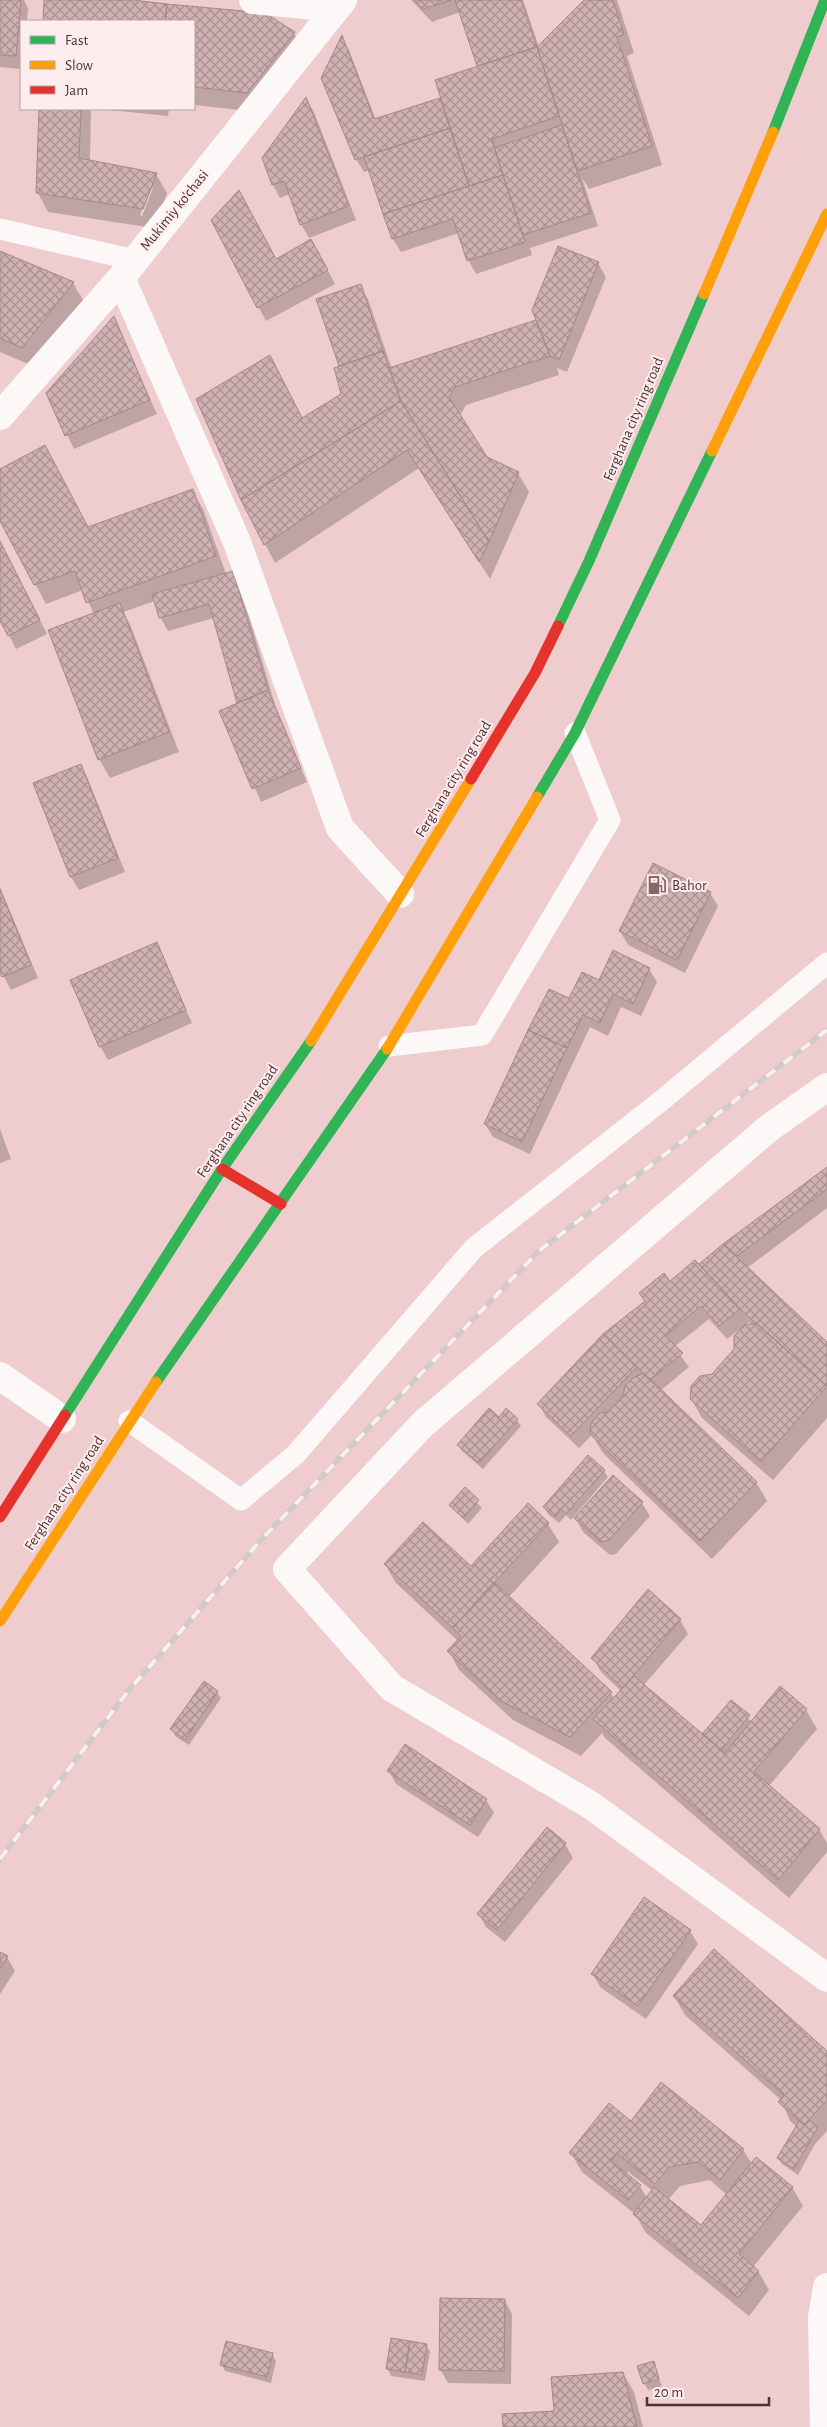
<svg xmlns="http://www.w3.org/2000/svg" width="827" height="2427" font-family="'Alegreya Sans',sans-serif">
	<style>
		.shadow { fill: #0003; fill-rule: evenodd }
		.building { fill: url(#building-cross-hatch); stroke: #a5888a }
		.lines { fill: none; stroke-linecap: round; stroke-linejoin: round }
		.lane { stroke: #fdf8f8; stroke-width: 21 }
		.street { stroke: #fdf8f8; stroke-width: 28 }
		.fast { stroke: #30b455; stroke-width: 11 }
		.slow { stroke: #ff9f0a; stroke-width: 11 }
		.jam { stroke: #e5322d; stroke-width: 11 }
		.rail-casing { stroke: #d2c9c9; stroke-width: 5.5 }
		.rail { stroke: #feedee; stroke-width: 4; stroke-dasharray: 11; stroke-linecap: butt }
		.labels { text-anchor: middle; stroke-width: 4; stroke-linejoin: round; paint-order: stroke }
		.street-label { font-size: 15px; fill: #503032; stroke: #feedee }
		.poi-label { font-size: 15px; fill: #503032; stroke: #feedee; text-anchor: start }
	</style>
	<defs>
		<pattern id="building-cross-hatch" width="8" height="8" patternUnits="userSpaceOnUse" patternTransform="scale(1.25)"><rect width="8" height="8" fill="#cfb1b2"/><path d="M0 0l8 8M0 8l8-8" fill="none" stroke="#aa9091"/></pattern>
	</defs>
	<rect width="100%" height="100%" fill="#efcdce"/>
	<path class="shadow" d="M 0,0 L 24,0 L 28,8 L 27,21 L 21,21 L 21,69 L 0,67 Z
		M 45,0 L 122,0 L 294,33 L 304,52 L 258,112 L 194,105 L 194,21 L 44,21 Z
		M 411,0 L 523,0 L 539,47 L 586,0 L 617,0 L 634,53 L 627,56 L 662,165 L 589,189 L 582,178 L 598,226 L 530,248 L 532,255 L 476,274 L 469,261 L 459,233 L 401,252 L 393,239 L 370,170 L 364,172 L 356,159 L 342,38 L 349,50 L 376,120 L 440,99 L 444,104 L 479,67 L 460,12 L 432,22 Z
		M 306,99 L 314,112 L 356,220 L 309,238 L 301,224 L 290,194 L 280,198 L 273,185 L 263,158 Z
		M 41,109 L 91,109 L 90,161 L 156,174 L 167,193 L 154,228 L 48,212 L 38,193 ZM 150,188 L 153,188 L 142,216 L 140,215 Z
		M 99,109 L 169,109 L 168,116 Z
		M 212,221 L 276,260 L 319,254 L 335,284 L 266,321 Z
		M 0,252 L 73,283 L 84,302 L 33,366 L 0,352 Z
		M 598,263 L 606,277 L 567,372 L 557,368 L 559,375 L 466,405 L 460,416 L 486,458 L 518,473 L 529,492 L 490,579 L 419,468 L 275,563 L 265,544 L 270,356 L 303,419 L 343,394 L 341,367 L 318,300 L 360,286 L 368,299 L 392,369 L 535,322 Z
		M 113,318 L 157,414 L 74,449 L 48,394 Z
		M 0,470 L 88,528 L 192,491 L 203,509 L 226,574 L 233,572 L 240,585 L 275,705 L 307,782 L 261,802 L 221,711 L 239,704 L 214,618 L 168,631 L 160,617 L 155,601 L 123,612 L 130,624 L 179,752 L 110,778 L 99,759 L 94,614 L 83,590 L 46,604 L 0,518 Z
		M 0,541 L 47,634 L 16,649 L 0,618 Z
		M 80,765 L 88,779 L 125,872 L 79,890 L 71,877 L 34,784 Z
		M 0,887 L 38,978 L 11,990 L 0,969 Z
		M 710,893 L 718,906 L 685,973 L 628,945 L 620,931 Z
		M 156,944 L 192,1023 L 108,1060 L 100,1046 Z
		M 649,969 L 657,982 L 641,1016 L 621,1007 L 608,1036 L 590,1027 L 530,1154 L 493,1137 L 485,1124 L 569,1000 L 600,982 Z
		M 0,1129 L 11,1159 L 0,1163 Z
		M 827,1168 L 827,1208 L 747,1268 L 827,1344 L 827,1418 L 773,1480 L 702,1418 L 691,1399 L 735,1350 L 752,1325 L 749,1322 L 727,1339 L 709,1319 L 674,1347 L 689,1367 L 660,1391 L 756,1482 L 767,1501 L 712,1559 L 603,1453 L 592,1435 L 579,1448 L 546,1417 L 539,1404 L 645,1302 L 640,1293 L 703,1269 L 700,1264 L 724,1245 Z
		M 499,1418 L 517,1420 L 521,1426 L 483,1469 L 462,1451 L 459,1445 Z
		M 604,1471 L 608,1477 L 571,1520 L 566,1515 L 559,1523 L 548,1514 L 544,1507 Z
		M 613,1477 L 642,1503 L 650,1516 L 616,1554 L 610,1555 L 583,1532 L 576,1519 Z
		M 465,1489 L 482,1508 L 468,1524 L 450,1505 Z
		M 548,1524 L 559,1542 L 509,1597 L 611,1693 L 614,1698 L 621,1691 L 601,1672 L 593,1658 L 680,1620 L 688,1634 L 643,1686 L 702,1736 L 731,1701 L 752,1722 L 806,1710 L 817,1729 L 769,1786 L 819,1829 L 827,1843 L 827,1852 L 789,1898 L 605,1738 L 602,1733 L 581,1756 L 513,1720 L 459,1670 L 449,1651 L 458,1641 L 396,1583 L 385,1564 L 471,1568 Z
		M 217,1692 L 221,1698 L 189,1745 L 175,1736 L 172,1729 Z
		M 405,1746 L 486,1800 L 494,1813 L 478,1837 L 396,1784 L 389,1771 Z
		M 547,1829 L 565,1844 L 573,1858 L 505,1942 L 486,1927 L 479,1914 Z
		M 644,1899 L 690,1931 L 698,1944 L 646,2019 L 600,1987 L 593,1974 Z
		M 0,1953 L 7,1957 L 15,1971 L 0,1994 Z
		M 674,1996 L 827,2052 L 827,2131 L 815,2144 L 798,2175 L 782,2164 L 778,2158 L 797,2127 L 790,2121 L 781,2100 L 685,2015 Z
		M 662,2084 L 743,2150 L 752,2164 L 792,2187 L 803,2206 L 753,2267 L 758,2271 L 769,2290 L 749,2316 L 646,2233 L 635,2214 L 582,2172 L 571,2153 L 631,2123 ZM 628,2172 L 653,2191 L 647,2198 L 640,2186 L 626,2174 ZM 710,2180 L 727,2195 L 702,2227 L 668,2200 L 680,2186 Z
		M 505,2301 L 512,2314 L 511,2384 L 448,2383 L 440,2369 Z
		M 426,2345 L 430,2351 L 425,2381 L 391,2376 L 388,2369 Z
		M 272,2354 L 276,2361 L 271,2383 L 225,2371 L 222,2365 Z
		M 653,2363 L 662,2386 L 648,2390 L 644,2383 Z
		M 623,2373 L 634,2392 L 643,2427 L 504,2427 L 555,2412 Z"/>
	<path class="building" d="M 0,0 L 21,0 L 16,56 L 0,55 Z
		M 44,0 L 133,0 L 167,4 L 165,21 L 43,21 Z
		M 414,0 L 451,0 L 423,9 Z
		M 455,0 L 521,0 L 537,47 L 477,66 Z
		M 584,0 L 613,0 L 624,34 L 617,37 L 652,146 L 577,171 L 537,47 Z
		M 167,4 L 265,13 L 295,32 L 247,93 L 194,87 L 194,21 L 165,21 Z
		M 342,35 L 374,119 L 440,98 L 450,128 L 355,160 L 321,78 Z
		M 537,47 L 559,116 L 492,139 L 503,175 L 469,186 L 435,80 Z
		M 306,97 L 349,206 L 300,225 L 284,181 L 272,185 L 262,158 Z
		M 39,109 L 81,109 L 79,158 L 157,173 L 143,209 L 36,193 Z
		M 562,125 L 591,213 L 523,235 L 494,148 Z
		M 450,128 L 469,186 L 383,214 L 364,157 Z
		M 503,175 L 525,242 L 467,261 L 453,219 L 392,239 L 383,214 Z
		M 239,190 L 276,259 L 311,239 L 328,270 L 257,308 L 211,220 Z
		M 558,246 L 599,262 L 559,360 L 550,356 L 532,310 Z
		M 0,251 L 74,282 L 22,348 L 0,338 Z
		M 361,284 L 383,351 L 339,366 L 316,299 Z
		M 114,316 L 150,400 L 65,436 L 46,393 Z
		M 536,320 L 550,356 L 455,387 L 449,397 L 487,457 L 519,472 L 489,542 L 401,401 L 389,368 Z
		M 383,351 L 401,401 L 241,500 L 196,399 L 270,355 L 302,418 L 341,394 L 334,368 Z
		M 401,401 L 489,542 L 479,562 L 407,450 L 264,545 L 241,500 Z
		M 45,445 L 88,527 L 193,489 L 216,556 L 86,603 L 75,571 L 34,585 L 0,521 L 0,469 Z
		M 0,541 L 40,620 L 8,636 L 0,621 Z
		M 233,571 L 268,690 L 237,703 L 209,604 L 159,618 L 152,594 Z
		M 120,603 L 169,732 L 98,760 L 48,630 Z
		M 268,690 L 301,768 L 252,789 L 219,711 Z
		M 81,764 L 118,858 L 70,877 L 33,783 Z
		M 653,863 L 711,892 L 677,960 L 619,931 Z
		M 0,889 L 31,965 L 2,977 L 0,973 Z
		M 157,942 L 186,1010 L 99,1047 L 70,980 Z
		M 613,950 L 650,968 L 633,1004 L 613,994 L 600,1023 L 583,1015 L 567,1048 L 528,1030 L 549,989 L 569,998 L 582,972 L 599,980 Z
		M 528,1030 L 567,1048 L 522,1142 L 484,1124 Z
		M 827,1167 L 827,1189 L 737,1256 L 723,1244 Z
		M 723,1244 L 827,1342 L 827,1386 L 740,1309 L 699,1264 Z
		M 695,1260 L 740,1309 L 719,1326 L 701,1306 L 665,1336 L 683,1353 L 650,1380 L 603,1334 L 645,1301 L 639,1293 L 664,1273 L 670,1281 Z
		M 756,1323 L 827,1386 L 761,1462 L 690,1399 L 691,1386 L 700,1376 L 712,1374 L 734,1349 L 734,1336 L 744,1325 Z
		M 603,1334 L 637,1367 L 571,1436 L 537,1404 Z
		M 644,1373 L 757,1482 L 700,1541 L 590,1434 L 591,1423 L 600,1413 L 608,1412 L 623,1396 L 625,1386 L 633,1378 Z
		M 489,1408 L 499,1417 L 506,1408 L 518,1419 L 479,1463 L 457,1445 Z
		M 588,1455 L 605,1470 L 566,1514 L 561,1509 L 555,1517 L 543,1507 Z
		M 613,1475 L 643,1502 L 609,1540 L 601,1542 L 574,1518 Z
		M 465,1487 L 479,1500 L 463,1518 L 449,1505 Z
		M 528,1503 L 549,1523 L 453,1628 L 384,1564 L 423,1522 L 471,1566 Z
		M 494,1582 L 612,1692 L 570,1737 L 501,1701 L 447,1651 L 461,1636 L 453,1628 Z
		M 648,1589 L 681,1619 L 623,1688 L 591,1658 Z
		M 634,1676 L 725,1753 L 780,1686 L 807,1709 L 754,1772 L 820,1829 L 778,1880 L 593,1719 Z
		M 204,1681 L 218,1691 L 185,1740 L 170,1729 Z
		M 731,1700 L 750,1715 L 721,1750 L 702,1734 Z
		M 405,1744 L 487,1799 L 470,1825 L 387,1771 Z
		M 547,1827 L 566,1843 L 497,1930 L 477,1914 Z
		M 644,1897 L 691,1930 L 638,2006 L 591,1974 Z
		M 714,1949 L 827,2051 L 827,2100 L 804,2125 L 778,2102 L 784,2095 L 673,1996 Z
		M 0,1952 L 8,1956 L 0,1969 Z
		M 661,2082 L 744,2149 L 720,2180 L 698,2162 L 669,2167 L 655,2184 L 617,2153 L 611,2161 L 641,2185 L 628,2200 L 569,2153 L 609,2103 L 631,2121 Z
		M 809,2120 L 818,2127 L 794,2169 L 777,2158 L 799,2121 L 804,2125 Z
		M 756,2157 L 793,2187 L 739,2254 L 759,2271 L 738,2298 L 633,2214 L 654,2187 L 701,2225 Z
		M 440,2298 L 505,2299 L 504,2371 L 439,2370 Z
		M 391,2338 L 410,2341 L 405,2372 L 386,2369 Z
		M 226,2341 L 273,2353 L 267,2377 L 220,2365 Z
		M 410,2341 L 427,2344 L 422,2375 L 405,2372 Z
		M 654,2361 L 659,2379 L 643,2384 L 637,2366 Z
		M 623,2372 L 637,2427 L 503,2427 L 502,2414 L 554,2411 L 551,2377 Z"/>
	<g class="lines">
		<path class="lane" d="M 0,229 L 134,260
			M 389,1046 L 482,1035 L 610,820 L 575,733
			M 129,1421 L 241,1500 L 296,1454 L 474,1248 L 661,1101 L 827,963"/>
		<path class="street" d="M 253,0 L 337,8
			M 121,278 L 237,542 L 340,828 L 400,894
			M 0,416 L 121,278 L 343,0
			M 827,1087 L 769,1128 L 423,1424 L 287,1569 L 392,1688 L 592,1806 L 827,1978
			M 0,1376 L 62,1419
			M 824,2427 L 822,2317 L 827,2287"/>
		<path class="fast" d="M 773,132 L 825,0
			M 558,626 L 589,561 L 704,294
			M 537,797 L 575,733 L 712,451
			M 156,1382 L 387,1049
			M 65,1415 L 222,1169 L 311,1041"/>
		<path class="slow" d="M 704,294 L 773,132
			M 712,451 L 827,214
			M 311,1041 L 471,779
			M 387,1049 L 537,797
			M 0,1621 L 156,1382"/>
		<path class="jam" d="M 471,779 L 535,673 L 558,626
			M 222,1169 L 281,1204
			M 0,1517 L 65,1415"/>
		<g class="rail-casing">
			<path id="rail" d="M 0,1859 L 129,1690 L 259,1542 L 539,1251 L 827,1030"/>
		</g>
		<use href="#rail" class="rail"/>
	</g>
	<defs>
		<g id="fuel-bare" transform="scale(1.5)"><path d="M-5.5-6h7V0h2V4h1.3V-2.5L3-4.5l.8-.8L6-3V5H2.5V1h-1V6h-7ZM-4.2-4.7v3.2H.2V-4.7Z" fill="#886769" stroke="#feedee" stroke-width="2.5" paint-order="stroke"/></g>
	</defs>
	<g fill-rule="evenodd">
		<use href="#fuel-bare" x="657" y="885"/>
	</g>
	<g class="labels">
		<g class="street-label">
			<text transform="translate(174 210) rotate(-51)" y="5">Mukimiy ko'chasi</text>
			<text transform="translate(633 419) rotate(-67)" y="5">Ferghana city ring road</text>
			<text transform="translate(453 779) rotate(-59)" y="5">Ferghana city ring road</text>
			<text transform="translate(237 1121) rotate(-56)" y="5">Ferghana city ring road</text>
			<text transform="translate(64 1493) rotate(-57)" y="5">Ferghana city ring road</text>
		</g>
		<g class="poi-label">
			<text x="672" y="890">Bahor</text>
		</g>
	</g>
	<rect x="20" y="20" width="175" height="90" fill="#feedee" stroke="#b8a1a3"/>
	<rect x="30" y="36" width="25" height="8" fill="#30b455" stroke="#b8a1a3"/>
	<text x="65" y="45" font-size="15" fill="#503032">Fast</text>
	<rect x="30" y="61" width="25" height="8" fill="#ff9f0a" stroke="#b8a1a3"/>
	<text x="65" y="70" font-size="15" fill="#503032">Slow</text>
	<rect x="30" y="86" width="25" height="8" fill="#e5322d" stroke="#b8a1a3"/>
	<text x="65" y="95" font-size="15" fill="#503032">Jam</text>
	<path d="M647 2397v8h122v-8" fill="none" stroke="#503032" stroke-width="2.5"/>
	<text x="654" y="2397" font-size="15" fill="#503032" stroke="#feedee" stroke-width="4" paint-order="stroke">20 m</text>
</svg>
